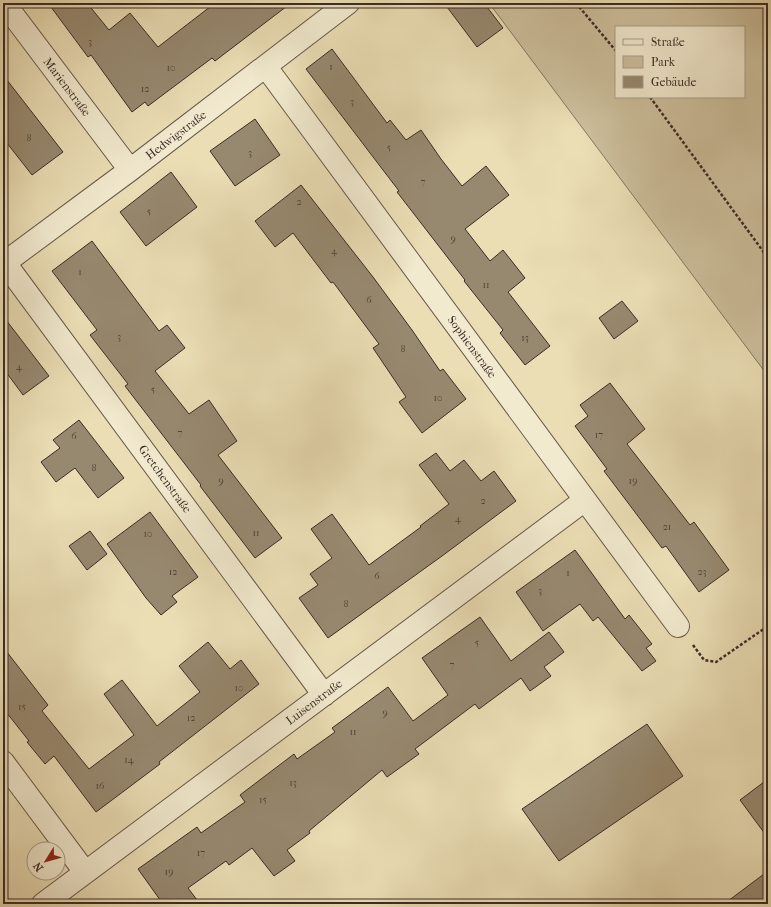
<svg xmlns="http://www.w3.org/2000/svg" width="771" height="907" font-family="'IM FELL French Canon',serif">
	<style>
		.green { fill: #cdc09d; stroke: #847662; fill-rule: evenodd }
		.building { fill: #978970; stroke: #3b2c26 }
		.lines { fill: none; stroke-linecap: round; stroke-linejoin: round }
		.minor-casing { stroke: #67584a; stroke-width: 24 }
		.path { stroke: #3b2c26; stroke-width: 2.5; stroke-dasharray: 3 2; stroke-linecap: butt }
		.minor { stroke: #f2eacf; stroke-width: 22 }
		.labels { text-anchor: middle; stroke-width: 3; stroke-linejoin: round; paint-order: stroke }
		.number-label { font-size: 10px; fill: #524338 }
		.street-label { font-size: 12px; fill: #3b2c26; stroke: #f2eacf }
	</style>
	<rect width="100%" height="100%" fill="#ebdeb5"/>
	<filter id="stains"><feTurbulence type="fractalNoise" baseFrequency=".005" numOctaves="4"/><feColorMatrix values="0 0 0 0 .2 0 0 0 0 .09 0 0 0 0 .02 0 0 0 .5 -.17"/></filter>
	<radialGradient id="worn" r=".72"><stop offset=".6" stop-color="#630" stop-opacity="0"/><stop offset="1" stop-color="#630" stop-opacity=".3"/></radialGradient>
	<path class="green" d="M 489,3 L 768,3 L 768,376 ZM 616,27 L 744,27 L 744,97 L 616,97 Z"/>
	<path class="building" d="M 48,3 L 87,3 L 109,30 L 130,13 L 158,47 L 215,3 L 291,3 L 215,61 L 212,58 L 148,106 L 145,102 L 132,112 L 91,55 L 88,57 Z
		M 444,3 L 484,3 L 503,28 L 477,47 Z
		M 332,49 L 387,123 L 390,120 L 406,140 L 421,130 L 441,159 L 462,186 L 486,166 L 509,195 L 465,229 L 490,261 L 503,250 L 525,278 L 508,292 L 550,346 L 525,365 L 500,333 L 503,330 L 464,281 L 465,280 L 397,192 L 399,191 L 306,69 Z
		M 3,75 L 63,152 L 32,175 L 3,138 Z
		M 255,119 L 280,155 L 235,186 L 210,151 Z
		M 171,172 L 197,207 L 146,246 L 120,212 Z
		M 301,185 L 373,277 L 412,330 L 440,371 L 443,369 L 466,399 L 422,433 L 399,402 L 406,397 L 373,348 L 379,344 L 333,282 L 331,283 L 293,233 L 275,247 L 255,221 Z
		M 92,241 L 159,331 L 167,325 L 185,348 L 155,371 L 189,414 L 209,400 L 237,441 L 218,455 L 282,538 L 255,558 L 200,486 L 201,485 L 125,386 L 128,384 L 90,335 L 97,330 L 52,271 Z
		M 622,301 L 638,321 L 614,339 L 599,318 Z
		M 3,316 L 49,376 L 23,395 L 3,368 Z
		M 610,383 L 645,429 L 627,444 L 690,525 L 694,522 L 729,570 L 699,592 L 666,546 L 662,548 L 604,471 L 607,469 L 575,426 L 588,416 L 580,405 Z
		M 79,420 L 124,478 L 98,498 L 75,468 L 56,482 L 41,462 L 60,448 L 53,440 Z
		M 436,453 L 450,471 L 464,460 L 481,481 L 494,471 L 516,501 L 442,556 L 328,638 L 299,598 L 318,585 L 310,574 L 332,558 L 311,529 L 332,514 L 369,565 L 421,527 L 420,526 L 449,504 L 419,465 Z
		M 150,512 L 198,577 L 172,596 L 177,602 L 161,615 L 146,598 L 107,544 Z
		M 90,531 L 107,554 L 87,570 L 69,546 Z
		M 575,550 L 625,619 L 629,615 L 652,644 L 646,648 L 656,661 L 642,671 L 598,617 L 593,621 L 580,604 L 543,631 L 516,592 Z
		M 480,617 L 511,661 L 549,632 L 564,652 L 544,667 L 551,676 L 530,691 L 521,678 L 479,709 L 475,704 L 415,749 L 419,754 L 387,777 L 382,770 L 309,831 L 310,833 L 287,850 L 295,861 L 274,876 L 252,848 L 229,865 L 226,861 L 188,888 L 200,904 L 163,904 L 138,869 L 197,827 L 201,833 L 245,802 L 240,795 L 294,754 L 297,759 L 335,732 L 332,728 L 388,687 L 413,721 L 448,695 L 422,658 Z
		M 208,642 L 230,669 L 241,660 L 259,684 L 159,762 L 160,764 L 96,812 L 54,756 L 45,764 L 27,742 L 29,741 L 3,708 L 3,647 L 48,705 L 42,711 L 89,769 L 134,735 L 104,694 L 122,680 L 157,726 L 200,692 L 179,666 Z
		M 647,724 L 683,776 L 559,861 L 522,809 Z
		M 768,779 L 768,838 L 740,800 Z
		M 768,871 L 768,904 L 724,904 Z"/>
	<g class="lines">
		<g class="minor-casing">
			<path id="minor" d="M 4,3 L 130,170
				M 266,67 L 678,626
				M 5,263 L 324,695
				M 3,264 L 130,170 L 348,3
				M 3,762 L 85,872
				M 43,904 L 585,500"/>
		</g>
		<path class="path" d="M 576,3 L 616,51
			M 650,97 L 768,258
			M 693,645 L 704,660 L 716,662 L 768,626"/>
		<use href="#minor" class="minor"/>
	</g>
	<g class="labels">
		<g class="number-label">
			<text x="90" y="45">3</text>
			<text x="331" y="70">1</text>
			<text x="171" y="71">10</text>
			<text x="145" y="92">12</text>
			<text x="352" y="105">3</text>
			<text x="29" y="141">8</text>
			<text x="389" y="151">5</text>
			<text x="250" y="156">3</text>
			<text x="423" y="185">7</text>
			<text x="299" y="205">2</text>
			<text x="149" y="215">5</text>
			<text x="453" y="242">9</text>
			<text x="334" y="254">4</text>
			<text x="80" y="275">1</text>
			<text x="486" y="288">11</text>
			<text x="369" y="303">6</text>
			<text x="119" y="340">3</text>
			<text x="525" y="341">13</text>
			<text x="403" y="352">8</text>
			<text x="19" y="370">4</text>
			<text x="153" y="393">5</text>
			<text x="438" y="401">10</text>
			<text x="180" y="436">7</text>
			<text x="599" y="438">17</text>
			<text x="74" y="439">6</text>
			<text x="94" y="471">8</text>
			<text x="221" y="484">9</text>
			<text x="633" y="484">19</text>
			<text x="483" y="504">2</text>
			<text x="458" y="522">4</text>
			<text x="667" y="530">21</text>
			<text x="256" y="536">11</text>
			<text x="148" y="537">10</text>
			<text x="173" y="575">12</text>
			<text x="702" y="575">23</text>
			<text x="568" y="576">1</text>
			<text x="377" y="579">6</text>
			<text x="540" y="594">3</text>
			<text x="346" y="607">8</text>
			<text x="477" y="646">5</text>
			<text x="452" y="668">7</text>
			<text x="239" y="691">10</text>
			<text x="22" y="710">15</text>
			<text x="385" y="716">9</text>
			<text x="191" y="721">12</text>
			<text x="353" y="735">11</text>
			<text x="129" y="763">14</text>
			<text x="293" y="786">13</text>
			<text x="100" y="789">16</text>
			<text x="263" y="803">15</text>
			<text x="201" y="856">17</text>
			<text x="169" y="875">19</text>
		</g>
		<g class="street-label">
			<text transform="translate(67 87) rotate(53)" y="4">Marienstraße</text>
			<text transform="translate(176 135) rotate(-37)" y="4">Hedwigstraße</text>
			<text transform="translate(472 347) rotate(54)" y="4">Sophienstraße</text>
			<text transform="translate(165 479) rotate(54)" y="4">Gretchenstraße</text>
			<text transform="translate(314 702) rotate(-37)" y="4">Luisenstraße</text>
		</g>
	</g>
	<rect width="771" height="907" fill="none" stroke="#ebdeb5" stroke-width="16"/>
	<rect x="4" y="4" width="763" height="899" fill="none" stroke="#3b2c26" stroke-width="2"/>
	<rect x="8" y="8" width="755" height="891" fill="none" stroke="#3b2c26"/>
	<rect x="615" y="26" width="130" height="72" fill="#f2eacf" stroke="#a99e8b"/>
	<rect x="623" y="39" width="20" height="6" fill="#f2eacf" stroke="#a99e8b"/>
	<text x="651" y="46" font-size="12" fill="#3b2c26">Straße</text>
	<rect x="623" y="56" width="20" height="12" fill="#cdc09d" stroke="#a99e8b"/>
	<text x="651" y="66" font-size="12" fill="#3b2c26">Park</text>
	<rect x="623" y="76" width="20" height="12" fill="#978970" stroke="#a99e8b"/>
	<text x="651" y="86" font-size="12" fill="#3b2c26">Gebäude</text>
	<g transform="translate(46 861) rotate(233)"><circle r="19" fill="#f2eacf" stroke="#a99e8b"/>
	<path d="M0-3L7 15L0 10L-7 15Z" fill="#8f2418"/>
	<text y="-6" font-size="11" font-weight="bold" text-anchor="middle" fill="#3b2c26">N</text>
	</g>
	<rect width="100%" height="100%" filter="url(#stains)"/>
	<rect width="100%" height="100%" fill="url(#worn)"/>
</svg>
